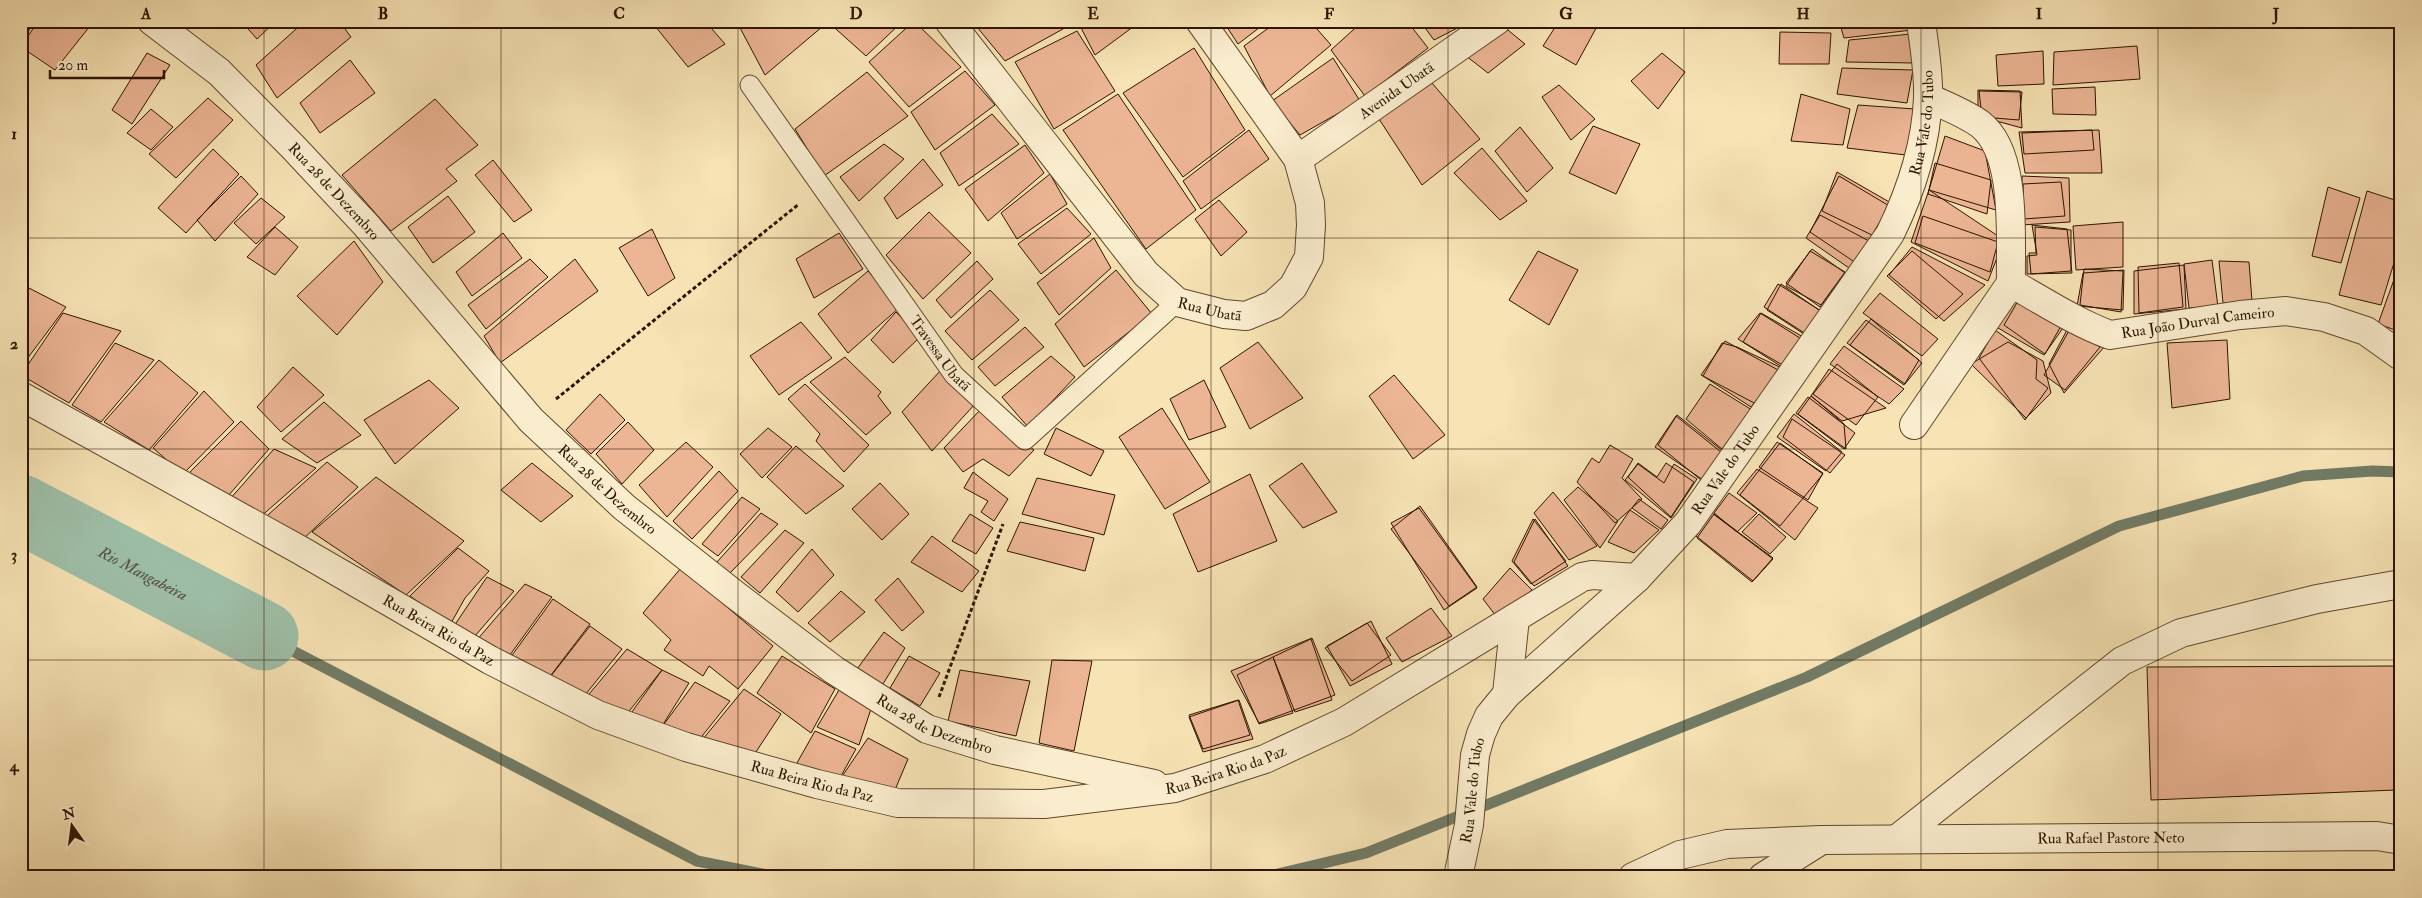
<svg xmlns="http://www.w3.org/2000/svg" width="2422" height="898" font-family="'IM FELL Double Pica',serif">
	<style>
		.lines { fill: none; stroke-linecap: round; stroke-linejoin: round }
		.stream { stroke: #717b65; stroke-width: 11 }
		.river { stroke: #9ebfa8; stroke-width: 69 }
		.building { fill: #ecb594; stroke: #2d1400 }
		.lane-casing { stroke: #60482d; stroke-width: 21 }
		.street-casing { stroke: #60482d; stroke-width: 30 }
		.path { stroke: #2d1400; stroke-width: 3; stroke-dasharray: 4 2.5; stroke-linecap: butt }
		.lane { stroke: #faedce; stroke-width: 19 }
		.street { stroke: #faedce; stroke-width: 28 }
		.grid { fill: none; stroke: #2d1400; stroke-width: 1; stroke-opacity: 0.55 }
		.labels { text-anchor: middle; stroke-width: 4; stroke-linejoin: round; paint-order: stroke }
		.street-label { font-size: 15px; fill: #2d1400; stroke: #faedce }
		.water-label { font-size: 16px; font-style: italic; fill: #55503b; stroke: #faedce }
		.neatline { fill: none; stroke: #2d1400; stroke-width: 2 }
		.grid-label { font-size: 16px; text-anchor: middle; font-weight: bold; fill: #2d1400 }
	</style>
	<rect width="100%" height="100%" fill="#f7e3b4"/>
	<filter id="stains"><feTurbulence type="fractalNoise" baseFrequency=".004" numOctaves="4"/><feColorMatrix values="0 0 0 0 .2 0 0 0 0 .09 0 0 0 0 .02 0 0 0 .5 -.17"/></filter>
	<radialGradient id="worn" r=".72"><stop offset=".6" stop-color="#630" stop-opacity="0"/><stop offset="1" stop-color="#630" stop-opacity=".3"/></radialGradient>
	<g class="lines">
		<path class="stream" d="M 264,636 L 697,861 L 778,877
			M 1265,877 L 1366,853 L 1807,677 L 2119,526 L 2303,476 L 2372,471 L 2401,472"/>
		<path class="river" id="s1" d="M 21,509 L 264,636"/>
	</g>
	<path class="building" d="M 21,21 L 36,21 L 21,41 Z
		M 38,21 L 94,21 L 55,70 L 21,47 Z
		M 241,21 L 276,21 L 257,39 Z
		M 305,21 L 339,21 L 351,37 L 277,98 L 256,65 Z
		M 651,21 L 705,21 L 725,44 L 688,67 Z
		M 745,21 L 817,21 L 822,27 L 765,75 L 739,26 Z
		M 827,21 L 903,21 L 866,56 Z
		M 914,21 L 961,67 L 909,107 L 869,62 Z
		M 972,21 L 1071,21 L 1072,24 L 1005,61 Z
		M 1082,21 L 1141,21 L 1095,55 L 1079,24 Z
		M 1223,21 L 1268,21 L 1238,44 Z
		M 1278,21 L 1310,21 L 1331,45 L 1270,96 L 1244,46 Z
		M 1363,21 L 1407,21 L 1428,48 L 1365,96 L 1331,50 Z
		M 1420,21 L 1471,21 L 1434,40 Z
		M 1559,21 L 1600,21 L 1576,65 L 1543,46 Z
		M 1839,21 L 1910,21 L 1912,30 L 1844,38 Z
		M 1503,26 L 1525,44 L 1488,73 L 1461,52 Z
		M 1077,31 L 1115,91 L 1054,129 L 1015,62 Z
		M 1780,32 L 1831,33 L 1829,64 L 1779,64 Z
		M 1911,34 L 1915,63 L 1846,62 L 1849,40 Z
		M 2137,46 L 2140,79 L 2053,85 L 2054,52 Z
		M 1194,48 L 1245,130 L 1183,177 L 1123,93 Z
		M 2043,51 L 2044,84 L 1998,86 L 1996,55 Z
		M 147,53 L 170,65 L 132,124 L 112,110 Z
		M 1662,53 L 1685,72 L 1658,109 L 1631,81 Z
		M 1333,58 L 1360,101 L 1300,135 L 1272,101 Z
		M 350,60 L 375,93 L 320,133 L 300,103 Z
		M 1842,68 L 1913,70 L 1907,103 L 1837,94 Z
		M 965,71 L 995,105 L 935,150 L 911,112 Z
		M 867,72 L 908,116 L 824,176 L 795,129 Z
		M 1432,83 L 1480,139 L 1422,185 L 1379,119 Z
		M 1559,85 L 1595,119 L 1571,140 L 1542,97 Z
		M 2095,87 L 2096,115 L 2053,114 L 2052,89 Z
		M 1978,90 L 2020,91 L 2022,128 L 1978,116 Z
		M 1979,91 L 2022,92 L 2019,120 L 1982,117 Z
		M 1118,94 L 1196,210 L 1146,249 L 1063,130 Z
		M 1801,94 L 1850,109 L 1843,145 L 1791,141 Z
		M 208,98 L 233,120 L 176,178 L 149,154 Z
		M 435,99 L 478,145 L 446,169 L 457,181 L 391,231 L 342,175 Z
		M 1858,105 L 1915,109 L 1906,155 L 1847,148 Z
		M 151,109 L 173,127 L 151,150 L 127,133 Z
		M 992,114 L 1019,144 L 959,186 L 940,153 Z
		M 1593,126 L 1640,144 L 1616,194 L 1569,173 Z
		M 1520,127 L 1553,168 L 1527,192 L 1495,151 Z
		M 1249,130 L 1269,159 L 1201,209 L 1183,181 Z
		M 2092,130 L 2094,150 L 2024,154 L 2022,133 Z
		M 2099,130 L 2102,173 L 2025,173 L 2019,132 Z
		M 1945,136 L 1985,151 L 1996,210 L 1929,190 Z
		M 884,144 L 904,159 L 859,201 L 840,177 Z
		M 1025,145 L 1044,173 L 988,221 L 965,189 Z
		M 1482,148 L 1527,201 L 1500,220 L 1454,173 Z
		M 213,149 L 239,174 L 186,233 L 158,208 Z
		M 923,159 L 943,185 L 897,219 L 884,198 Z
		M 493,160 L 532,210 L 514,222 L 475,175 Z
		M 1935,163 L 1991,180 L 1987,214 L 1928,194 Z
		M 1837,172 L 1891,203 L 1872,235 L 1822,211 Z
		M 1050,174 L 1067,204 L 1017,239 L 1001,213 Z
		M 241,176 L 258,194 L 215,241 L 197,220 Z
		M 1839,176 L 1891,207 L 1856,263 L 1810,232 Z
		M 2022,176 L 2069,178 L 2070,222 L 2021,225 Z
		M 2061,182 L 2065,216 L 2024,219 L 2023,184 Z
		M 2328,187 L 2360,198 L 2341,263 L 2312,256 Z
		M 1929,190 L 2004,240 L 1988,281 L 1911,242 Z
		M 2367,191 L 2401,202 L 2401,240 L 2381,305 L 2339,295 Z
		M 448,196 L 475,232 L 433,263 L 408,227 Z
		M 261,198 L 285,217 L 256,244 L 234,223 Z
		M 1219,200 L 1247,232 L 1221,256 L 1195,219 Z
		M 1067,208 L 1091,234 L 1041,274 L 1018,244 Z
		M 929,212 L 971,253 L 923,299 L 886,255 Z
		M 1820,215 L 1869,241 L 1849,268 L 1806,238 Z
		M 1923,216 L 1998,242 L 1990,272 L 1915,243 Z
		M 2123,222 L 2123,267 L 2076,270 L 2073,226 Z
		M 2032,225 L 2067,229 L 2072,273 L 2027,274 L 2027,256 L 2037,255 Z
		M 275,227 L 298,247 L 275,275 L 247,257 Z
		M 2035,227 L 2071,230 L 2071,271 L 2031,274 L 2029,253 L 2036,253 Z
		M 652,229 L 675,278 L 648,296 L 619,248 Z
		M 503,233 L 522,258 L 472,296 L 456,272 Z
		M 839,233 L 863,269 L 814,298 L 796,259 Z
		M 1094,238 L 1111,268 L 1059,315 L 1037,283 Z
		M 354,241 L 383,282 L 337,335 L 297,296 Z
		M 1912,247 L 1985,285 L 1944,321 L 1889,275 Z
		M 1812,249 L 1845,273 L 1820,307 L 1786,283 Z
		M 1538,251 L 1578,270 L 1549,325 L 1509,300 Z
		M 1810,251 L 1845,272 L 1821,305 L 1786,286 Z
		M 1912,251 L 1963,294 L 1936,319 L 1887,276 Z
		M 530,259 L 548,277 L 486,329 L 468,305 Z
		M 575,259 L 598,291 L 500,363 L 484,336 Z
		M 2212,260 L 2218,307 L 2189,308 L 2184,264 Z
		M 2401,260 L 2401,332 L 2378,324 Z
		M 977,261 L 993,279 L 951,318 L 936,300 Z
		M 2219,261 L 2249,262 L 2252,301 L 2223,303 Z
		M 2179,263 L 2183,307 L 2139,313 L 2138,267 Z
		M 2184,265 L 2186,309 L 2134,314 L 2134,271 Z
		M 2084,269 L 2123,271 L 2121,312 L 2080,305 Z
		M 1116,270 L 1152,314 L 1084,367 L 1055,324 Z
		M 2124,270 L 2123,310 L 2077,306 L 2083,273 Z
		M 868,271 L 900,307 L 848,353 L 818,314 Z
		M 21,284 L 66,307 L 21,367 Z
		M 1778,284 L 1821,311 L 1806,334 L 1764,307 Z
		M 1781,284 L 1822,312 L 1804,334 L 1767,310 Z
		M 990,290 L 1019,320 L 972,360 L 945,331 Z
		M 1880,293 L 1938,339 L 1922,356 L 1863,313 Z
		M 2006,297 L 2063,328 L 2044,355 L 1993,325 Z
		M 2018,301 L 2061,326 L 2045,354 L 2004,325 Z
		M 896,312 L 920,337 L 893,363 L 871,340 Z
		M 63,313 L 121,331 L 69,403 L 21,375 Z
		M 1760,313 L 1803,340 L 1782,367 L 1738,339 Z
		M 1761,313 L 1805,338 L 1786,367 L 1743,342 Z
		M 1871,319 L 1922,363 L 1905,384 L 1850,345 Z
		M 1866,320 L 1919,360 L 1904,385 L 1847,343 Z
		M 801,322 L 832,358 L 779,395 L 750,356 Z
		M 1025,327 L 1044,347 L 995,386 L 978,367 Z
		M 2068,328 L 2105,346 L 2064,393 L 2049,364 Z
		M 2070,329 L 2100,347 L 2065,390 L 2044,375 Z
		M 1995,330 L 2037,360 L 2036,379 L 2048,388 L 2025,420 L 1979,358 Z
		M 2227,340 L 2230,399 L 2172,408 L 2167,343 Z
		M 1725,341 L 1778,370 L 1758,405 L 1701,375 Z
		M 1258,342 L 1303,398 L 1250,429 L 1220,368 Z
		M 2008,342 L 2043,361 L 2051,393 L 2026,418 L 1971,364 Z
		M 115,343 L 154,360 L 101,422 L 72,405 Z
		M 1722,343 L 1737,347 L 1782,368 L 1751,407 L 1703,376 Z
		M 1844,346 L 1904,389 L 1889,404 L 1830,364 Z
		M 1051,356 L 1075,377 L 1028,427 L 1002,397 Z
		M 845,357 L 881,392 L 878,396 L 891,413 L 866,435 L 810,382 Z
		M 159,360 L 198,393 L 149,450 L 104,422 Z
		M 1837,364 L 1878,397 L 1856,425 L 1813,394 Z
		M 293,367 L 324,395 L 281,432 L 257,407 Z
		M 942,369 L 975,404 L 932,451 L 902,412 Z
		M 1829,369 L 1886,408 L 1842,421 L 1811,396 Z
		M 1394,375 L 1445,435 L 1413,459 L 1369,396 Z
		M 429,380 L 459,408 L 395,464 L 364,420 Z
		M 1204,380 L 1226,427 L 1189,440 L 1170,399 Z
		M 805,384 L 869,445 L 844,472 L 816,441 L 820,434 L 788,399 Z
		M 1710,384 L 1752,410 L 1722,449 L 1686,419 Z
		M 204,391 L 234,422 L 183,474 L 153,448 Z
		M 600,394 L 625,420 L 591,454 L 566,430 Z
		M 1811,396 L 1844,424 L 1846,449 L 1798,414 Z
		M 1808,397 L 1855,433 L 1844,449 L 1796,413 Z
		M 324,402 L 361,435 L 317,463 L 282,439 Z
		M 982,408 L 1034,450 L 1009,476 L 983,459 L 963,472 L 944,448 Z
		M 1162,408 L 1210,482 L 1165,509 L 1119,437 Z
		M 1794,414 L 1842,452 L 1826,471 L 1777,437 Z
		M 1677,415 L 1723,451 L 1701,480 L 1658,445 Z
		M 1676,416 L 1721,452 L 1703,480 L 1655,447 Z
		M 1792,419 L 1845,455 L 1830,473 L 1783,437 Z
		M 241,421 L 269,449 L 228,496 L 188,474 Z
		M 628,422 L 654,450 L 622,484 L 596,454 Z
		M 768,428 L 792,447 L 762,478 L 740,454 Z
		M 1056,428 L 1104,451 L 1091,476 L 1044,454 Z
		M 686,442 L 713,467 L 667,517 L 639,485 Z
		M 1777,442 L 1823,473 L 1808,500 L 1759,467 Z
		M 1780,443 L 1823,474 L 1780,526 L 1740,495 Z
		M 1610,445 L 1633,459 L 1622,478 L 1642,499 L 1615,523 L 1577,482 L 1592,458 L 1599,463 Z
		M 796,446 L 844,486 L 806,514 L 767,477 Z
		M 274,449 L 316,468 L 258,519 L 230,499 Z
		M 327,462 L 358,487 L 299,543 L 259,523 Z
		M 532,463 L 573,496 L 541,522 L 501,490 Z
		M 1302,463 L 1337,512 L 1303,528 L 1269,486 Z
		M 1638,463 L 1657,477 L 1666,463 L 1694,482 L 1671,517 L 1628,477 Z
		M 1638,464 L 1664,483 L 1674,464 L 1697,479 L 1671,518 L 1625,480 Z
		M 1757,469 L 1818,508 L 1795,540 L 1737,493 Z
		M 719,471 L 738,491 L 692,539 L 673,521 Z
		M 973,472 L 1008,499 L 994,521 L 981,512 L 988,501 L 964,488 Z
		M 1250,474 L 1277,541 L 1198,572 L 1173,514 Z
		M 376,477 L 464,541 L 406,595 L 312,532 Z
		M 1037,478 L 1115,495 L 1104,535 L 1022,514 Z
		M 880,483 L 909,514 L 882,540 L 852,509 Z
		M 1578,487 L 1618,521 L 1600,548 L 1564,500 Z
		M 1553,492 L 1597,546 L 1569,560 L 1534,513 Z
		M 1729,493 L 1757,513 L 1737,532 L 1714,513 Z
		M 742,497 L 760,509 L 718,556 L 702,544 Z
		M 1639,499 L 1668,520 L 1661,529 L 1632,508 Z
		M 1420,506 L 1477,587 L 1449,606 L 1391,529 Z
		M 1419,508 L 1477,588 L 1444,610 L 1391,523 Z
		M 1630,510 L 1659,530 L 1634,553 L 1608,542 Z
		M 761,513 L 778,524 L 729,574 L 717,562 Z
		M 1712,513 L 1773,559 L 1753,581 L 1696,536 Z
		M 970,514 L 993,528 L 976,554 L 952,541 Z
		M 1714,514 L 1773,558 L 1752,582 L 1697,538 Z
		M 1759,514 L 1786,537 L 1770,554 L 1742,532 Z
		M 1533,519 L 1566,561 L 1531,584 L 1512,561 Z
		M 1535,519 L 1568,566 L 1534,586 L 1514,562 Z
		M 1020,522 L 1094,538 L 1085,571 L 1007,551 Z
		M 785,530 L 804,543 L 760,593 L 741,577 Z
		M 932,536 L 979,571 L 962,592 L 911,562 Z
		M 458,548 L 489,571 L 465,598 L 450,625 L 410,596 Z
		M 812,549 L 834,575 L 798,612 L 776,592 Z
		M 681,568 L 773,646 L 738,689 L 709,666 L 703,676 L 664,650 L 671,640 L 643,613 Z
		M 1510,568 L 1532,590 L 1499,620 L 1483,599 Z
		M 487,577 L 514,591 L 474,637 L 454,626 Z
		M 898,578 L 924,612 L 902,631 L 875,600 Z
		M 525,584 L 552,597 L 507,659 L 476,641 Z
		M 841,591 L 865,612 L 830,642 L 808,623 Z
		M 553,599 L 590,624 L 545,683 L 510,658 Z
		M 1431,608 L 1452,636 L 1402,662 L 1386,638 Z
		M 1371,621 L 1392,664 L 1350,686 L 1327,646 Z
		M 1367,623 L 1391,655 L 1352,681 L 1325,648 Z
		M 590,626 L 622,649 L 581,700 L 547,681 Z
		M 884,632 L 905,648 L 883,684 L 857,669 Z
		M 1312,638 L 1335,695 L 1259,723 L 1231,671 Z
		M 1311,639 L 1332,700 L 1295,712 L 1273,657 Z
		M 627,649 L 662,670 L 622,720 L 584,700 Z
		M 782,656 L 835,689 L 811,733 L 757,693 Z
		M 909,656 L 940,673 L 920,706 L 890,688 Z
		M 1273,657 L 1293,713 L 1259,724 L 1237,675 Z
		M 1052,660 L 1092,661 L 1074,751 L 1039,743 Z
		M 2401,666 L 2396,790 L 2151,800 L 2147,667 Z
		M 662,670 L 689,683 L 657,734 L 624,723 Z
		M 960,670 L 1030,681 L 1016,736 L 948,721 Z
		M 695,682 L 730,701 L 695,745 L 659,731 Z
		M 744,689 L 781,714 L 750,761 L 698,745 Z
		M 839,690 L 871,709 L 859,745 L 817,727 Z
		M 1238,700 L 1250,735 L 1203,749 L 1189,715 Z
		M 1239,700 L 1253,739 L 1203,752 L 1189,717 Z
		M 815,731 L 856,749 L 836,785 L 793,770 Z
		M 868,738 L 908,759 L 892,797 L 839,781 Z"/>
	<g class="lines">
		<g class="lane-casing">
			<g id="lane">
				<path id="s2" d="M 750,85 L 954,375 L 1025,440 L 1177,302"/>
			</g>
		</g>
		<g class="street-casing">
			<g id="street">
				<path id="s3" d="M 152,21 L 219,72 L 294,148 L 366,225 L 531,420 L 624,507 L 734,594 L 834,670 L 927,729 L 995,750 L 1154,784"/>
				<path id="s4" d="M 949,21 L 1146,274 L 1177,302 L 1224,314 L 1246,316 L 1273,305 L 1293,287 L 1309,257 L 1311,225 L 1310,203 L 1298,159 L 1200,21"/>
				<path id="s5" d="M 1928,97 C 1945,106 1965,113 1980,124 C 2018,153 2010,239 2011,283 C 2043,301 2075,322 2110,335 L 2240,315 L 2286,311 L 2324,317 L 2366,331 L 2401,356"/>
				<path id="s6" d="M 1298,159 L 1496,21"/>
				<path id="s7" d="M 21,396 L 300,550 L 490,660 L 598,715 L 686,747 L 817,784 L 898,803 L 1044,804 L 1175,788 L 1265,759 L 1344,722 L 1582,577 L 1592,575 L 1637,578"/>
				<path d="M 1914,425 L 2011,283"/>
				<path d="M 1507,694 L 1515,618"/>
				<path d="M 1897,839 L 2122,661 L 2181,633 L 2317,599 L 2401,584"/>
				<path id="s8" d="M 1458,877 L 1469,825 L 1475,755 L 1481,734 L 1489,716 L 1507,694 L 1637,578 L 1688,523 L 1890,234 C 1911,191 1926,145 1928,98 C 1929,72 1924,46 1921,21"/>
				<path id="s9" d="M 1633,877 L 1680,855 L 1727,844 L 1821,840 L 2377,836 L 2401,840"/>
				<path d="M 1763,877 L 1820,841"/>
			</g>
		</g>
		<path class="path" d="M 556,399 L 799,204
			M 939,697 L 1003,524"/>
		<use href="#lane" class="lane"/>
		<use href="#street" class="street"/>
	</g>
	<path class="grid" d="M 264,21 L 264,877M 501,21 L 501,877M 738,21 L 738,877M 974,21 L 974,877M 1211,21 L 1211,877M 1448,21 L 1448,877M 1684,21 L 1684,877M 1921,21 L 1921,877M 2158,21 L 2158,877M 21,238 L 2401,238M 21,449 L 2401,449M 21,660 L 2401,660"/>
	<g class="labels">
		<g class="street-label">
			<text dy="5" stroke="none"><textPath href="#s6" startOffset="120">Avenida Ubatã</textPath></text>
			<text dy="5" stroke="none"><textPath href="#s8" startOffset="912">Rua Vale do Tubo</textPath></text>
			<text dy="5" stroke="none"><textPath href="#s3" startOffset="250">Rua 28 de Dezembro</textPath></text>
			<text dy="5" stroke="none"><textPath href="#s4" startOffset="396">Rua Ubatã</textPath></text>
			<text dy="5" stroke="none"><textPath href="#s5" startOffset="426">Rua João Durval Cameiro</textPath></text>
			<text dy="5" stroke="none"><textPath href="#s2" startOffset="329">Travessa Ubatã</textPath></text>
			<text dy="5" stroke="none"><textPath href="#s8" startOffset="508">Rua Vale do Tubo</textPath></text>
			<text dy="5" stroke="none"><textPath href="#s3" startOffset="655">Rua 28 de Dezembro</textPath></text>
			<text dy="5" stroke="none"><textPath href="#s7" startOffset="479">Rua Beira Rio da Paz</textPath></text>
			<text dy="5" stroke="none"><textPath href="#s3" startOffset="1060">Rua 28 de Dezembro</textPath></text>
			<text dy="5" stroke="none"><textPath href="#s7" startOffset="1304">Rua Beira Rio da Paz</textPath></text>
			<text dy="5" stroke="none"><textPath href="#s7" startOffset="884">Rua Beira Rio da Paz</textPath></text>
			<text dy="5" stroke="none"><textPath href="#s8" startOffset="88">Rua Vale do Tubo</textPath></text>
			<text dy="5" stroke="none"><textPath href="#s9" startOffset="484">Rua Rafael Pastore Neto</textPath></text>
		</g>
		<g class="water-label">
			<text dy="6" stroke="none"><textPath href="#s1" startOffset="138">Rio Mangabeira</textPath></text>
		</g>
	</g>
	<rect width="2422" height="898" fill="none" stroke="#f7e3b4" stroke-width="55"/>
	<g transform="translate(72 826) rotate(346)" stroke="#faedce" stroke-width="4" paint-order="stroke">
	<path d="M0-4L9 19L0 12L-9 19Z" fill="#2d1400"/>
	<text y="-8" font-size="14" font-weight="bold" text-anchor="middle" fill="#2d1400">N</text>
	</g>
	<path d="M50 70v8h114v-8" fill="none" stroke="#2d1400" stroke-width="2.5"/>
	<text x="58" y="70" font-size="15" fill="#2d1400" stroke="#faedce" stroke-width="4" paint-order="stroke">20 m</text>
	<rect x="28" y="28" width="2366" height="842" class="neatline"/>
	<g class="grid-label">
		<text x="146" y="19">A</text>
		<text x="383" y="19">B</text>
		<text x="619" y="19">C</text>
		<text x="856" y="19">D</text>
		<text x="1093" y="19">E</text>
		<text x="1329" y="19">F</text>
		<text x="1566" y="19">G</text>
		<text x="1803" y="19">H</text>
		<text x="2039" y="19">I</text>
		<text x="2276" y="19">J</text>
		<text x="14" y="139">1</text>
		<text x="14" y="349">2</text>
		<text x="14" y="560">3</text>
		<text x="14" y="771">4</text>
	</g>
	<rect width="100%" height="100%" filter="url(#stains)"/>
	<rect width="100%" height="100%" fill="url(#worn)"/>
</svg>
